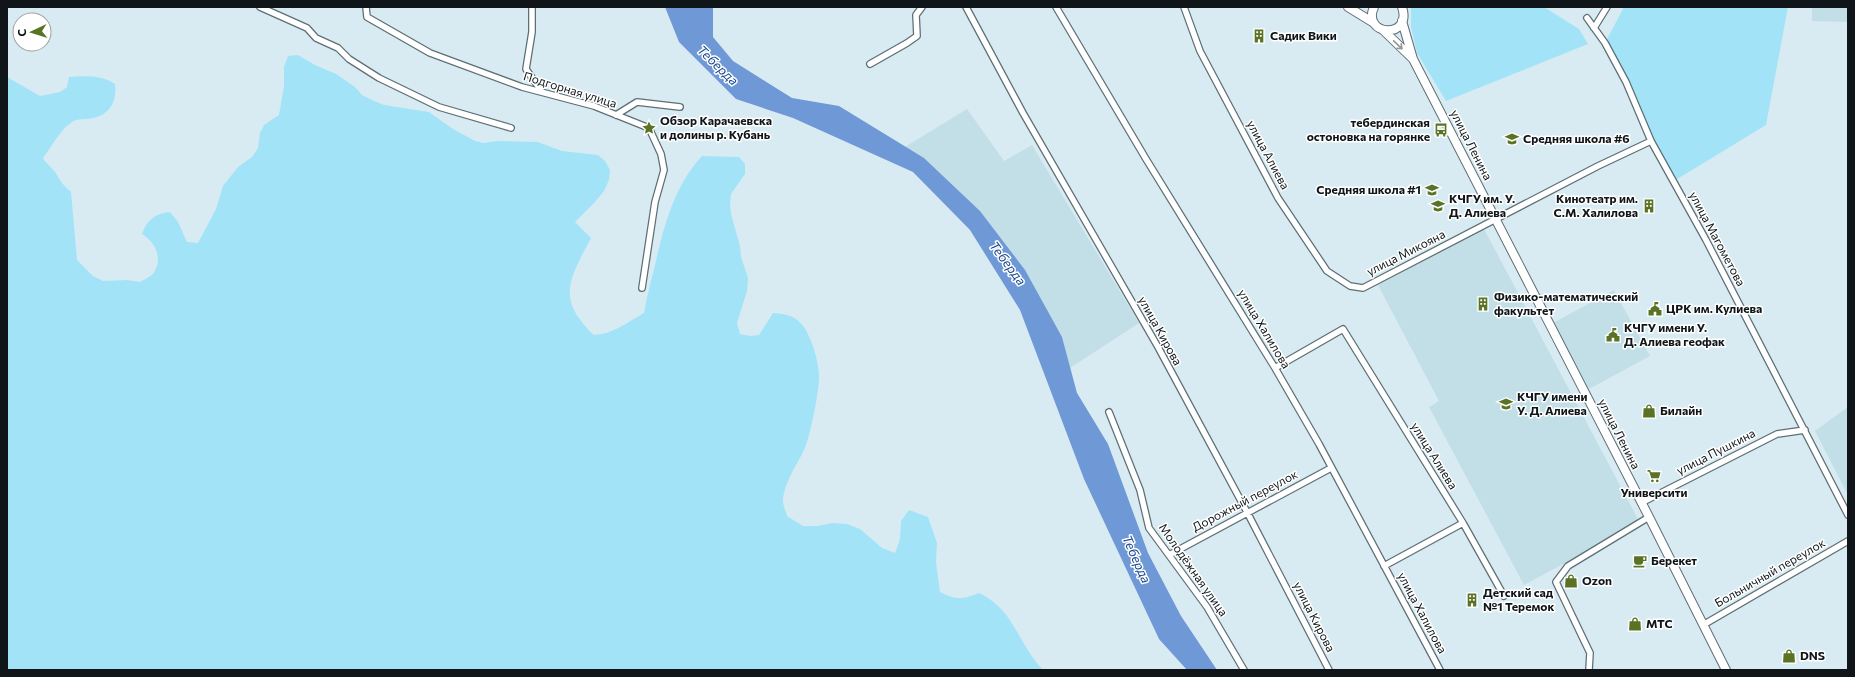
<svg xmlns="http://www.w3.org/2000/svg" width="1855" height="677" font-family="Commissioner,sans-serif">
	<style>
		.built { fill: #c2dee7 }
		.green { fill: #a3e3f8 }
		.water { fill: #6f98d6 }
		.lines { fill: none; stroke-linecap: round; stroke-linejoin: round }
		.minor-casing { stroke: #5e6f74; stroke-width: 8 }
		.secondary-casing { stroke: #5e6f74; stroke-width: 10 }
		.minor { stroke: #fff; stroke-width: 5.5 }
		.secondary { stroke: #fff; stroke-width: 8 }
		.oneway { stroke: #939697 }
		.labels { text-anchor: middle; stroke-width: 3; stroke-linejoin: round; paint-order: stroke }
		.poi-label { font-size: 12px; font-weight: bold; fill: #0f1518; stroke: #fff; text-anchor: start }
		.street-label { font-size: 12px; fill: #0f1518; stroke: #fff }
		.water-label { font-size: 13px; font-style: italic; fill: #144790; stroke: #fff }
	</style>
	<rect width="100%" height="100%" fill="#d8ebf2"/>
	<path class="built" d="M 1812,7 L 1848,7 L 1848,22 L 1812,21 Z
		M 967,109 L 1004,161 L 1032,145 L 1139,323 L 1070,368 L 1062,337 L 980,211 L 924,158 L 905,147 Z
		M 1484,229 L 1640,523 L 1524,585 L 1429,407 L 1439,401 L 1378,285 Z
		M 1614,290 L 1650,356 L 1589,389 L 1553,323 Z
		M 1848,407 L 1848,495 L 1815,431 Z"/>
	<path class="green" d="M 1411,7 L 1544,7 L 1579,29 L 1588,44 L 1446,101 L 1417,53 L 1411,27 Z
		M 1624,7 L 1788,7 L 1766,125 L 1674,181 L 1605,43 Z
		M 298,55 L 315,65 L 336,74 L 355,87 L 362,95 L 372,100 L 384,105 L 429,112 L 453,129 L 475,141 L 484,143 L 497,141 L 538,142 L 562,151 L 598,155 L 605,161 L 610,170 L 609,180 L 604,191 L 594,203 L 575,222 L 591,238 C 570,279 555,298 594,335 C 613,334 628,322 644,313 C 647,296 651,281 655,265 C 664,226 674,186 702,156 L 739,157 L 745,164 L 745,174 L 731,194 L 730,204 L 731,214 L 740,246 L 741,257 L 748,278 L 747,291 L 737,323 L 740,334 L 750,336 L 759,335 L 773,313 C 795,314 803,321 811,341 C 815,351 818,362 819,374 C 820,388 811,431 806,445 C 799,463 784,481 783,501 C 783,506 786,511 787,516 L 803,526 L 818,526 L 832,523 L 847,524 L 860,529 L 882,548 L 895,553 L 900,539 L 901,521 L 909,510 L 928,517 L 937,543 L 936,562 L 940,592 C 956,600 962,600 979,593 C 1015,610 1017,643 1043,670 L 7,670 L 7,77 L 40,96 L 60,92 L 67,87 L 69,77 C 85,76 101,75 115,84 C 117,101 110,115 93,118 C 86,120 77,118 72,122 C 59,131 53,145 43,158 C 47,165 54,169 57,175 C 61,182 64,186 71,192 L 77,260 L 93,276 L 103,281 L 127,280 L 140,282 C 143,280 150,277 153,274 C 164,258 155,242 142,234 C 147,220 155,213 170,212 L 178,222 L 187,242 L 198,243 L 216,209 L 223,186 L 238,167 L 252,157 L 258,148 L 260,133 L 264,125 L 279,115 L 284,86 L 284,67 L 288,56 Z"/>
	<path class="water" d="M 665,7 L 713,7 L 713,37 L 733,61 L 792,98 L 839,106 L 924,158 L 980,211 L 1025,270 L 1062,337 L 1077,393 L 1108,444 L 1148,553 L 1181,616 L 1217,670 L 1187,670 L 1159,639 L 1084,479 L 1020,310 L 970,230 L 913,172 L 793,118 L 736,99 L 679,42 Z"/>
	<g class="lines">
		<g class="minor-casing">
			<path id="minor" d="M 260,7 L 307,28 L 316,38 L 338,48 L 349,59 L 379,78 L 439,107 L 511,128
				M 366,7 L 367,17 L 430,53 L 522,87 L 594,106 L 649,128 L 661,154 L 664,170 L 655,202 L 642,288
				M 532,7 L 532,32 L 526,69 L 542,92
				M 966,7 L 1023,113 L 1158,347 L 1247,512 L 1329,670
				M 1056,7 L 1146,159 L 1275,368 L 1319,444 L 1440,670
				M 1184,7 L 1200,51 L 1278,198 L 1327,271 L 1350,286 L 1363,288 L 1598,166 L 1651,141
				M 1587,18 L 1605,43 L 1626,82 L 1651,141 L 1706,240 L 1848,515
				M 1594,28 L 1607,7
				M 870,64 L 907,43 L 917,36 L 916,15 L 922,7
				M 616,115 L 637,102 L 680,107
				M 1275,368 L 1343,329 L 1463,523 L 1504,596
				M 1109,412 L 1140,490 L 1149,528 L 1207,607 L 1244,670
				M 1641,503 L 1777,434 L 1805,430
				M 1169,555 L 1331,468
				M 1384,566 L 1463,523
				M 1703,625 L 1848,541
				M 1589,670 L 1590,653 L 1556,582 L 1568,566 L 1649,517"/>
		</g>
		<g class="secondary-casing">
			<path id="secondary" d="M 1348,7 L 1374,23
				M 1374,7 C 1361,36 1413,40 1402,7
				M 1402,21 L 1413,59 L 1649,517 L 1726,670
				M 1383,30 L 1413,59"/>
		</g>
		<use href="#minor" class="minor"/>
		<use href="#secondary" class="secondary"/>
	</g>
	<defs><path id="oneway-shaft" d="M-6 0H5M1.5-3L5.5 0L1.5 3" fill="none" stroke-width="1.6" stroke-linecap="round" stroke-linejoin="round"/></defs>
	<use class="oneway" href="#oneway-shaft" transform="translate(1398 45) rotate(44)"/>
	<defs>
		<g id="building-bare" transform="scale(1.08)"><path d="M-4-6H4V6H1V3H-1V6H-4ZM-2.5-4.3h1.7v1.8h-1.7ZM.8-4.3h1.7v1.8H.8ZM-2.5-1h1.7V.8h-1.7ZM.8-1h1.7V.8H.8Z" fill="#597223" stroke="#fff" stroke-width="2.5" paint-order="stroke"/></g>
		<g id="sight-bare" transform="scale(1.08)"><path d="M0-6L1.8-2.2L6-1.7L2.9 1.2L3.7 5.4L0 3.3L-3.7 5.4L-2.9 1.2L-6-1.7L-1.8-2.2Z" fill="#597223" stroke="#fff" stroke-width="2.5" paint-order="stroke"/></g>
		<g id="bus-bare" transform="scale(1.08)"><path d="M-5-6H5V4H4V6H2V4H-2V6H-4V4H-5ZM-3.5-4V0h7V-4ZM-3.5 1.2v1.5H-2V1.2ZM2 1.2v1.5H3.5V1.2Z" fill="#597223" stroke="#fff" stroke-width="2.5" paint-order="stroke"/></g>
		<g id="school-bare" transform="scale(1.08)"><path d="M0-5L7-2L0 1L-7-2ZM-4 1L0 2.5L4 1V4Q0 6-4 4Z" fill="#597223" stroke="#fff" stroke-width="2.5" paint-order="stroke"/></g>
		<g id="university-bare" transform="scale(1.08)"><path d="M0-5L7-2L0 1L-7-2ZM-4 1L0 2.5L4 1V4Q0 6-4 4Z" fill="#597223" stroke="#fff" stroke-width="2.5" paint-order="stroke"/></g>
		<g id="civic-bare" transform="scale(1.08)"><path d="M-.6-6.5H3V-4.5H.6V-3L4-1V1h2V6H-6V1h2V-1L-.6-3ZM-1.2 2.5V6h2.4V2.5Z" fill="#597223" stroke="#fff" stroke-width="2.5" paint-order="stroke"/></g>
		<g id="shop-bare" transform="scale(1.08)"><path d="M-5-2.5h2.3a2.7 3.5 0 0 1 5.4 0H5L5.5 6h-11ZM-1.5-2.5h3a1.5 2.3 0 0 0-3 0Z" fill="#597223" stroke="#fff" stroke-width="2.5" paint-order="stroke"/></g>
		<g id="supermarket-bare" transform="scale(1.08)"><path d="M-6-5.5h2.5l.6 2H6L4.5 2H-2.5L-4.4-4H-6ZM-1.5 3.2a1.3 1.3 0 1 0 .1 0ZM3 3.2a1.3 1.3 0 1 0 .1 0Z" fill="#597223" stroke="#fff" stroke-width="2.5" paint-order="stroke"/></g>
		<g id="cafe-bare" transform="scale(1.08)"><path d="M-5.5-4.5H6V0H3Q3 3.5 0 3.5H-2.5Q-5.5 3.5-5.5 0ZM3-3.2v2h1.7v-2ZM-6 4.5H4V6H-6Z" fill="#597223" stroke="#fff" stroke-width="2.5" paint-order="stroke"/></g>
	</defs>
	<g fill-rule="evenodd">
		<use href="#building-bare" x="1259" y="36"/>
		<use href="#sight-bare" x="649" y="128"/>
		<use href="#bus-bare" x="1441" y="130"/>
		<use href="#school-bare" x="1512" y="139"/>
		<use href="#school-bare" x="1432" y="190"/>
		<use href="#university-bare" x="1438" y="206"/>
		<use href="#building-bare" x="1649" y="206"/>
		<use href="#building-bare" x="1483" y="304"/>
		<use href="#civic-bare" x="1655" y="309"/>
		<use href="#civic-bare" x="1613" y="335"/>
		<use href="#university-bare" x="1506" y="404"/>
		<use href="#shop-bare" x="1649" y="411"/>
		<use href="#supermarket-bare" x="1654" y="476"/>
		<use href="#cafe-bare" x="1640" y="561"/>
		<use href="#shop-bare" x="1571" y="581"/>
		<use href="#building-bare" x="1472" y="600"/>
		<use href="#shop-bare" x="1635" y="624"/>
		<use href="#shop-bare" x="1789" y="656"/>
	</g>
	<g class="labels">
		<g class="poi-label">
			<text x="1270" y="40">Садик Вики</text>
			<text x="660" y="125">Обзор Карачаевска<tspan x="660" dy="14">и долины р. Кубань</tspan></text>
			<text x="1430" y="127" text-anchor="end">тебердинская<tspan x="1430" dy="14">остоновка на горянке</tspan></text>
			<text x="1523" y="143">Средняя школа #6</text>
			<text x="1421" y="194" text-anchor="end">Средняя школа #1</text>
			<text x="1449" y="203">КЧГУ им. У.<tspan x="1449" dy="14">Д. Алиева</tspan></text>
			<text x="1638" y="203" text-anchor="end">Кинотеатр им.<tspan x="1638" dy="14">С.М. Халилова</tspan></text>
			<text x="1494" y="301">Физико-математический<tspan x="1494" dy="14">факультет</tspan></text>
			<text x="1666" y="313">ЦРК им. Кулиева</text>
			<text x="1624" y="332">КЧГУ имени У.<tspan x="1624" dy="14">Д. Алиева геофак</tspan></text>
			<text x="1517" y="401">КЧГУ имени<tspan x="1517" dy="14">У. Д. Алиева</tspan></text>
			<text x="1660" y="415">Билайн</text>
			<text x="1654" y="497" text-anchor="middle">Университи</text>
			<text x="1651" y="565">Берекет</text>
			<text x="1582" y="585">Ozon</text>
			<text x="1483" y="597">Детский сад<tspan x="1483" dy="14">№1 Теремок</tspan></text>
			<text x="1646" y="628">МТС</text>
			<text x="1800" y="660">DNS</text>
		</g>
		<g class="street-label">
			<text transform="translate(570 90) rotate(17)" y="4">Подгорная улица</text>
			<text transform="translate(1471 145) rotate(63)" y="4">улица Ленина</text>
			<text transform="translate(1268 155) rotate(62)" y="4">улица Алиева</text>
			<text transform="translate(1717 239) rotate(62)" y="4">улица Магометова</text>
			<text transform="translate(1406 253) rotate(-27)" y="4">улица Микояна</text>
			<text transform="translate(1264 329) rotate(59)" y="4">улица Халилова</text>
			<text transform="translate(1160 331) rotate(61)" y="4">улица Кирова</text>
			<text transform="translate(1619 434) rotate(63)" y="4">улица Ленина</text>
			<text transform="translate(1716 452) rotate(-27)" y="4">улица Пушкина</text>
			<text transform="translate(1434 456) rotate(58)" y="4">улица Алиева</text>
			<text transform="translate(1245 501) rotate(-28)" y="4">Дорожный переулок</text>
			<text transform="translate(1193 570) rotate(55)" y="4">Молодёжная улица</text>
			<text transform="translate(1770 573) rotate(-30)" y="4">Больничный переулок</text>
			<text transform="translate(1422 613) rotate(62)" y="4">улица Халилова</text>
			<text transform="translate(1314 617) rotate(63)" y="4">улица Кирова</text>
		</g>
		<g class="water-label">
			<text transform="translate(718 65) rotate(44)" y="5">Теберда</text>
			<text transform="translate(1008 263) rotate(53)" y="5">Теберда</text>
			<text transform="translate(1137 559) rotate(66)" y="5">Теберда</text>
		</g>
	</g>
	<rect width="1855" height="677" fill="none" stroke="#0f1518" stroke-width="16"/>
	<g transform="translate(32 32) rotate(266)"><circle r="19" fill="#ffffff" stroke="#9fa1a3"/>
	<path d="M0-3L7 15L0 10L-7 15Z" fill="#597223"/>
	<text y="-6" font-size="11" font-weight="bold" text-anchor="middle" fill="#0f1518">С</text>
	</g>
</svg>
